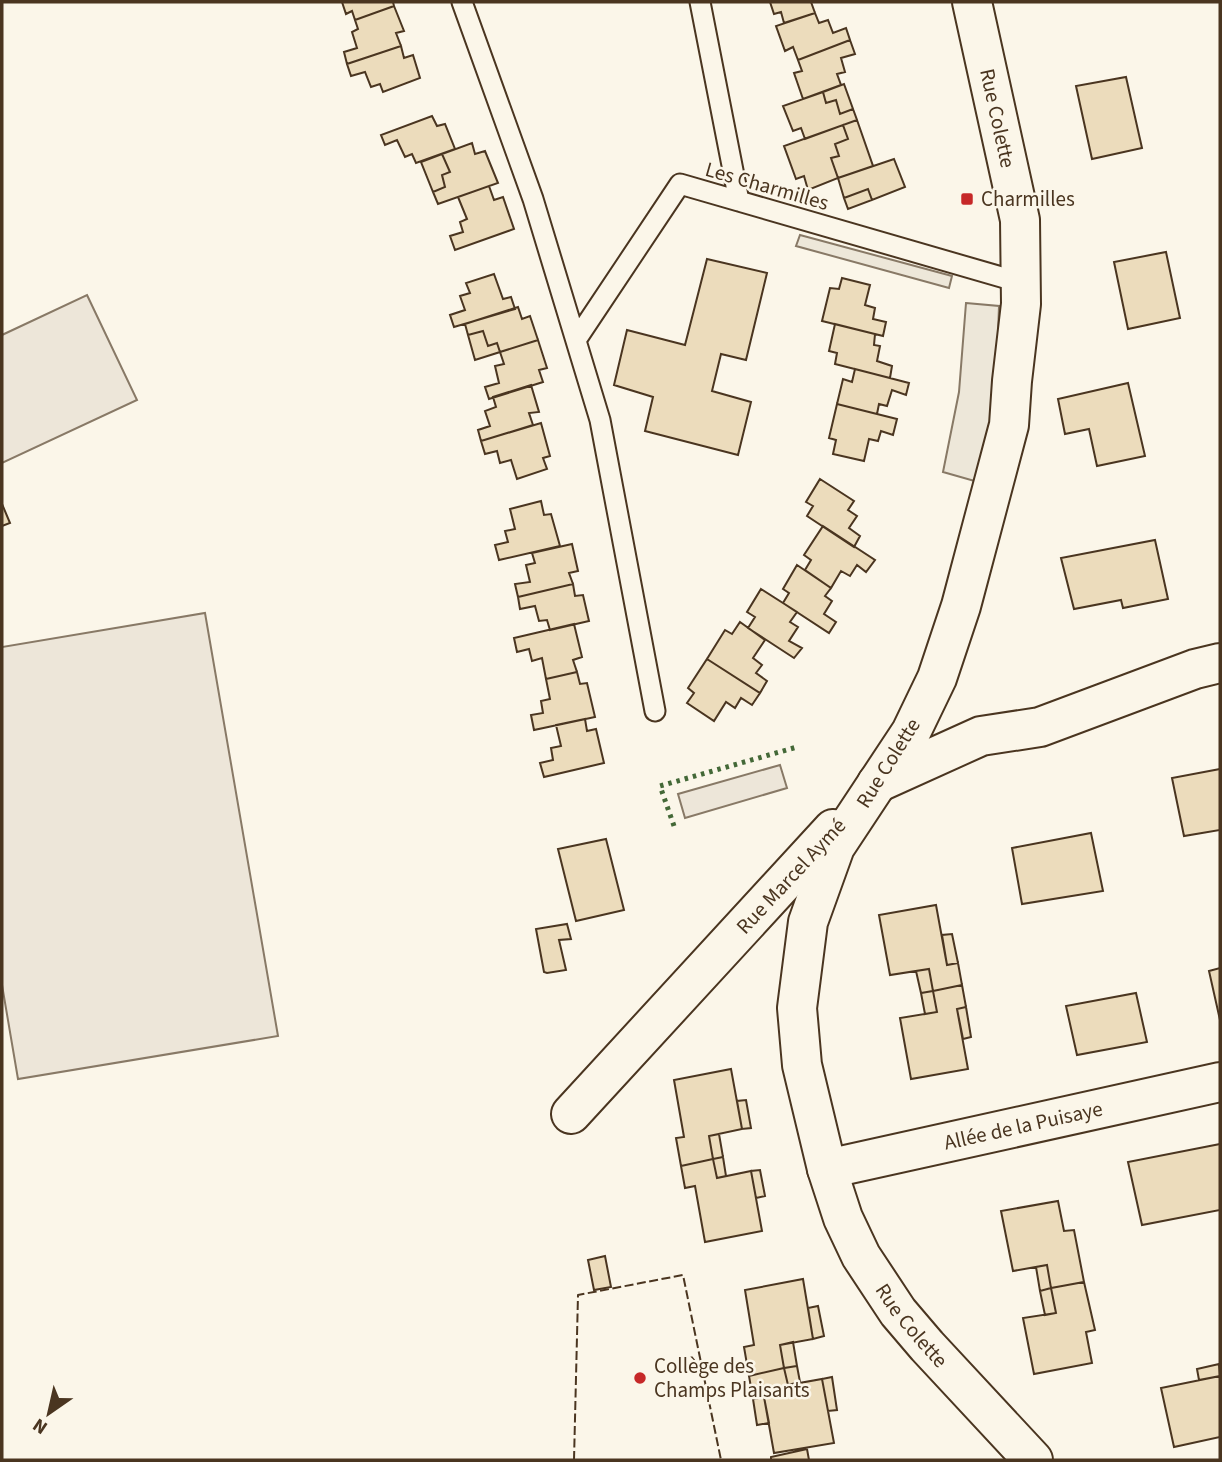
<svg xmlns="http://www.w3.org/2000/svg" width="1222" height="1462" font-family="'Source Sans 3',sans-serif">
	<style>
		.green { fill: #ede6d9; stroke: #887966; stroke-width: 2 }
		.parking { fill: #ede7d9; stroke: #887966; stroke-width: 2 }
		.building { fill: #ecdcbc; stroke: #4a3520; stroke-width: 2 }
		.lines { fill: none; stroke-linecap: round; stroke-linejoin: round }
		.lane-casing { stroke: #4a3520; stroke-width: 23 }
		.street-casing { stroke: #4a3520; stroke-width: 42 }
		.lane { stroke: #fbf6e9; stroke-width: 19 }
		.street { stroke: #fbf6e9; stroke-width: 38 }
		.hedge { stroke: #436837; stroke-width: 5; stroke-dasharray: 3.5 5; stroke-linecap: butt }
		.fence { stroke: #4a3520; stroke-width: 2; stroke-dasharray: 9 3.5; stroke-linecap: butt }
		.poi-dot { fill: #c62828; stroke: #fbf6e9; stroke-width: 2.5 }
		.labels { text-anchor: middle; stroke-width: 5; stroke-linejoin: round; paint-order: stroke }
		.street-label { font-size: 21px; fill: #4a3520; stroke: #fbf6e9 }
		.poi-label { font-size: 21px; fill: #4a3520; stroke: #fbf6e9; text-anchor: start }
	</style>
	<rect width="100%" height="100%" fill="#fbf6e9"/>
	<path class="green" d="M 87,295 L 137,400 L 2,463 L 2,335 Z
		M 205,613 L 278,1036 L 18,1079 L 2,985 L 2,647 Z
		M 780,765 L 787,788 L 685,818 L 678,794 Z"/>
	<path class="parking" d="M 800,235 L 952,276 L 949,288 L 796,246 Z
		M 966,303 L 999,306 L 996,392 L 978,482 L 943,472 L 959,392 Z"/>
	<path class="building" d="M 342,2 L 393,2 L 394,6 L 355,20 L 352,11 L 346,14 Z
		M 770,2 L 811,2 L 815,13 L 784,23 L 781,12 L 774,14 Z
		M 394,6 L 404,31 L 396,33 L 401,46 L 347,64 L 344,52 L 357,48 L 352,32 L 358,29 L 355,20 Z
		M 815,13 L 819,23 L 828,20 L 833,33 L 846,28 L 850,40 L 798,60 L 793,47 L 785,51 L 776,26 Z
		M 850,40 L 855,54 L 841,58 L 845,72 L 837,74 L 841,85 L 803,99 L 794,73 L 802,71 L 798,60 Z
		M 401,46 L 404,58 L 413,55 L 420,78 L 383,92 L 380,84 L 371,87 L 365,72 L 351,76 L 347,64 Z
		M 1126,77 L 1142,148 L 1092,159 L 1076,86 Z
		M 844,84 L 853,109 L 840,114 L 836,100 L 826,103 L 823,92 Z
		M 823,92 L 826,103 L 836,100 L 840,114 L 853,109 L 857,120 L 805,139 L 801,128 L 793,131 L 783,106 Z
		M 432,116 L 437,126 L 445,124 L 455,149 L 416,163 L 412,154 L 405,157 L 397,140 L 385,145 L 381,135 Z
		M 857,120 L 873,166 L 838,178 L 831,158 L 839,156 L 835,144 L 848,139 L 843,125 Z
		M 843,125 L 848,139 L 835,144 L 839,156 L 831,158 L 838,178 L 808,190 L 804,176 L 796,179 L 784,146 Z
		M 472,143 L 475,154 L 485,151 L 498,183 L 438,204 L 433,192 L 445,187 L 442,175 L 450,172 L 442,154 Z
		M 442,154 L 450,172 L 442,175 L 445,187 L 433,192 L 421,162 Z
		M 894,159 L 905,187 L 872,200 L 868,189 L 844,198 L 838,178 Z
		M 489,186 L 494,200 L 503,197 L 514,229 L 455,250 L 450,236 L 463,232 L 460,222 L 467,219 L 458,197 Z
		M 868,189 L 872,200 L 848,209 L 844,198 Z
		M 1166,252 L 1180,318 L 1128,329 L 1114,262 Z
		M 707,259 L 767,273 L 746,360 L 721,354 L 712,391 L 751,402 L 738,455 L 645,431 L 653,397 L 614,385 L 627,330 L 685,345 Z
		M 494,274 L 503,299 L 511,297 L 515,309 L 454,327 L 450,315 L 465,310 L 460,296 L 470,293 L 466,283 Z
		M 842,278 L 870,285 L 865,305 L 875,308 L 873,319 L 886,322 L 883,336 L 822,321 L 830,288 L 839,289 Z
		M 518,307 L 522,319 L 530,316 L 538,340 L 500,352 L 497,343 L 488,346 L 483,331 L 468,335 L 465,324 Z
		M 835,324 L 875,334 L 874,345 L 880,346 L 877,361 L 892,366 L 890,378 L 835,364 L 837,353 L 829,351 Z
		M 483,331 L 488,346 L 497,343 L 500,352 L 475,360 L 468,335 Z
		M 538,340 L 547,368 L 539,370 L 543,382 L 489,399 L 485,387 L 499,383 L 495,366 L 504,364 L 500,352 Z
		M 855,369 L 909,383 L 906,395 L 892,390 L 887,406 L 879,404 L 877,414 L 837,404 L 843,379 L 852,382 Z
		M 1128,383 L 1145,456 L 1097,466 L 1089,429 L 1065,434 L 1058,399 Z
		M 531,385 L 539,412 L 529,413 L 533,425 L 481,441 L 478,430 L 490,426 L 485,411 L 496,407 L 493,397 Z
		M 837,404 L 897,419 L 893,435 L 881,431 L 878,441 L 869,439 L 864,461 L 833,454 L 836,440 L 829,438 Z
		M 541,423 L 550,456 L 543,458 L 547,469 L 517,479 L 511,460 L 500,463 L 497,451 L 485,454 L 481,441 Z
		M 820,479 L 854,501 L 848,510 L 857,516 L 849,528 L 860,536 L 854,547 L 807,516 L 813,506 L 806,502 Z
		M 541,501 L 544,515 L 551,514 L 560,546 L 499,560 L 495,545 L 508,542 L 505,531 L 515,529 L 510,509 Z
		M 2,504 L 10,523 L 2,526 Z
		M 823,526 L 875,560 L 866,572 L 857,565 L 850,576 L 841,571 L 831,588 L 805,570 L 811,560 L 804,555 Z
		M 1155,540 L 1168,599 L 1123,608 L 1121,600 L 1074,609 L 1061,558 Z
		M 572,544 L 578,571 L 569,573 L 573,584 L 518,597 L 515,584 L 530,582 L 526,565 L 535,563 L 532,553 Z
		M 797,565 L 831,588 L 825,596 L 832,601 L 824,614 L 836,622 L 829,633 L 783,603 L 789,593 L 783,589 Z
		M 573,584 L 575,596 L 583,595 L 589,621 L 550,630 L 547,620 L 539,621 L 535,606 L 520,609 L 518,597 Z
		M 761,589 L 797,612 L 790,622 L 798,627 L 789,641 L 802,648 L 794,658 L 748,628 L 755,617 L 747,612 Z
		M 740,622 L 765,640 L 753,658 L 762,665 L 756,673 L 767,681 L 760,693 L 707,659 L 725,630 L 732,634 Z
		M 574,624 L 582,657 L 573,660 L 577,672 L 546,679 L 542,658 L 532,661 L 529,649 L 517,652 L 514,638 Z
		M 707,659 L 760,693 L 752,705 L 741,698 L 735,708 L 726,702 L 714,721 L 687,703 L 694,693 L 688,688 Z
		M 577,672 L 580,684 L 587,683 L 595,717 L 534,730 L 531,715 L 543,713 L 541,701 L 550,699 L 546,679 Z
		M 585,719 L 587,731 L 596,729 L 604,763 L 544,777 L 540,763 L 553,760 L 551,748 L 561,746 L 556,725 Z
		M 1220,769 L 1220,830 L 1184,836 L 1172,778 Z
		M 1091,833 L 1103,891 L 1022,904 L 1012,848 Z
		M 606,839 L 624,910 L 576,921 L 558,849 Z
		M 936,905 L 947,965 L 958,963 L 962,985 L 933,991 L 929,969 L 890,975 L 879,915 Z
		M 567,924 L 571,939 L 559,940 L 566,970 L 547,973 L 544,972 L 536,929 Z
		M 952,934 L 958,963 L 947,965 L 942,935 Z
		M 1220,968 L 1220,1020 L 1209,971 Z
		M 929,969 L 933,991 L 921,993 L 916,971 Z
		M 962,985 L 966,1007 L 957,1009 L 968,1069 L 911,1079 L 900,1018 L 937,1012 L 933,991 Z
		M 933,991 L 937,1012 L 925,1014 L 921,993 Z
		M 1136,993 L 1147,1042 L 1077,1055 L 1066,1006 Z
		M 966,1007 L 971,1037 L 963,1039 L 957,1009 Z
		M 731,1069 L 742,1129 L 709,1136 L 713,1159 L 681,1166 L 676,1138 L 684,1137 L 674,1080 Z
		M 746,1100 L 751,1128 L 742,1129 L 737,1101 Z
		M 719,1134 L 723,1157 L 713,1159 L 709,1136 Z
		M 1220,1144 L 1220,1210 L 1142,1225 L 1128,1162 Z
		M 723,1157 L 726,1176 L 717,1178 L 713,1159 Z
		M 713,1159 L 717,1178 L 751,1171 L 762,1231 L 705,1242 L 695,1186 L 685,1188 L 681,1166 Z
		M 760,1170 L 765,1196 L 756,1198 L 751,1171 Z
		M 1058,1201 L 1064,1231 L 1074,1230 L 1084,1282 L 1051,1288 L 1047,1265 L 1013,1271 L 1001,1211 Z
		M 605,1256 L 611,1287 L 594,1290 L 588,1260 Z
		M 1047,1265 L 1051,1288 L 1040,1291 L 1036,1267 Z
		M 803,1279 L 813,1339 L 780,1345 L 784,1368 L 749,1376 L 744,1347 L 754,1345 L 745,1290 Z
		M 1084,1282 L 1095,1330 L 1086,1332 L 1092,1363 L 1034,1374 L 1023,1318 L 1056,1313 L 1051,1288 Z
		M 1051,1288 L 1056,1313 L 1045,1315 L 1040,1291 Z
		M 818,1306 L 824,1336 L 813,1339 L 808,1308 Z
		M 793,1342 L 797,1366 L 784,1368 L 780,1345 Z
		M 1219,1364 L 1220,1376 L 1199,1380 L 1197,1369 Z
		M 797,1366 L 800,1382 L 788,1385 L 784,1368 Z
		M 784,1368 L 788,1385 L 822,1379 L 834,1443 L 774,1453 L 764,1397 L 753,1399 L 749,1376 Z
		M 1220,1376 L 1220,1437 L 1174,1447 L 1161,1388 Z
		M 832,1377 L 837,1410 L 828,1411 L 822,1379 Z
		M 764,1397 L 769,1423 L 757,1425 L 753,1399 Z
		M 807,1449 L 809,1460 L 771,1460 L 771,1457 Z"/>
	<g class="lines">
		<g class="lane-casing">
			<path id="lane" d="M 462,2 L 533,199 L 600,420 L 655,711
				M 700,2 L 739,201
				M 576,340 L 680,184 L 1022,283"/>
		</g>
		<g class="street-casing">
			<g id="street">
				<path id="s1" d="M 972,2 L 1020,220 L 1021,304 L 1012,381 L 1009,425 L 961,606 L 937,678 L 911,732 L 835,847 L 808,922 L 797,1008 L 802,1065 L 827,1169 L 843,1218 L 861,1256 L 898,1312 L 927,1346 L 1033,1460"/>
				<path d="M 877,783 L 981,736 L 1040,727 L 1195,669 L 1220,663"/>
				<path d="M 571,1114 L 833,829"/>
				<path id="s2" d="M 827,1169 L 1220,1082"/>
			</g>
		</g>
		<use href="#lane" class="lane"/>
		<use href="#street" class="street"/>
		<path class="hedge" d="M 674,826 L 660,786 L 797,747"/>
		<path class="fence" d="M 574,1460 L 578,1295 L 683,1275 L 721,1460"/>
	</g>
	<g class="poi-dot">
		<rect x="960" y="192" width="14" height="14" rx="3.5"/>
		<circle cx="640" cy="1378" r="7"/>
	</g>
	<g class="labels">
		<g class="street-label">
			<text dy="7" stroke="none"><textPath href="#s1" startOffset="119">Rue Colette</textPath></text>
			<text transform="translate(767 186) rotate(16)" y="7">Les Charmilles</text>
			<text transform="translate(888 763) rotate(-58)" y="7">Rue Colette</text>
			<text transform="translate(791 876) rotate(-47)" y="7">Rue Marcel Aymé</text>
			<text dy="7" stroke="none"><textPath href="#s2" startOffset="201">Allée de la Puisaye</textPath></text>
			<text dy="7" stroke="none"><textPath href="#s1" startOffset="1400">Rue Colette</textPath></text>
		</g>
		<g class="poi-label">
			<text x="981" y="206">Charmilles</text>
			<text x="654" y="1373">Collège des<tspan x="654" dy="24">Champs Plaisants</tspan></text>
		</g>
	</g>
	<rect width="1222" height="1462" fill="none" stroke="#4a3520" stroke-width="7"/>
	<g transform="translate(49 1413) rotate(214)" stroke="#fbf6e9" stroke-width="5" paint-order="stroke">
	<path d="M0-5L12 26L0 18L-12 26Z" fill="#4a3520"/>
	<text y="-10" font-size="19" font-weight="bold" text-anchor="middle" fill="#4a3520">N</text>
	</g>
</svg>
